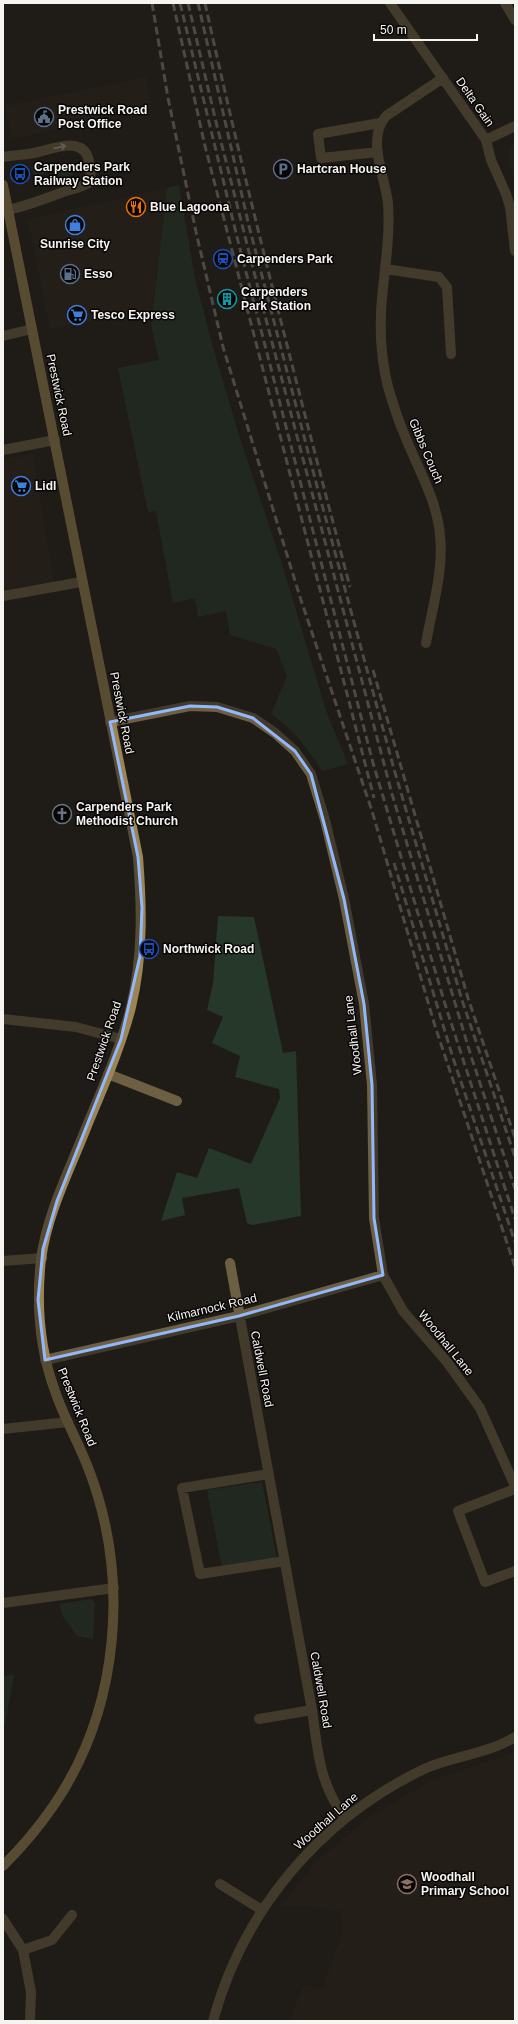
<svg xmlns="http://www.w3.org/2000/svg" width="518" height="2024" font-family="Helvetica,sans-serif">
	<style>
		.built { fill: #292219 }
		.green { fill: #25382a }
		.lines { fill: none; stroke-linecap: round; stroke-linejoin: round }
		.minor { stroke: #6d5f41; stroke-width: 10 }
		.tertiary { stroke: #6d5f41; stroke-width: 10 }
		.secondary { stroke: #9c8553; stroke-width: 10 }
		.rail { stroke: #83817d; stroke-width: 3; stroke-dasharray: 8 4; stroke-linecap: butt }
		.oneway { stroke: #b2aa99 }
		.marked { fill: none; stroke: #91b8fd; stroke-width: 3; stroke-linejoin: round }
		.labels { text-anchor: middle; stroke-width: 3; stroke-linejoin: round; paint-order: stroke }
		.street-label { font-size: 12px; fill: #f6f4f1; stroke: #080706 }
		.poi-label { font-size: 12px; font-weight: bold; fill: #f6f4f1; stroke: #080706; text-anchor: start }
	</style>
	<rect width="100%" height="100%" fill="#1f1c18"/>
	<path class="built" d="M 146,77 L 151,107 L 17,138 L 11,137 L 5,106 Z
		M 515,140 L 515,180 L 510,168 L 508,150 Z
		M 167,188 L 152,310 L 50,329 L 28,219 Z
		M 33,454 L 54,582 L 3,589 L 3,460 Z
		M 515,1752 L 515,2021 L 289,2021 L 304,1985 L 322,1990 L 343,1930 L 341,1911 L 304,1906 L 281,1906 L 316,1862 L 369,1817 L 430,1781 Z"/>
	<path class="green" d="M 58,162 L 35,181 L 32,167 Z
		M 70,162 L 73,175 L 46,182 Z
		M 179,185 L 195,278 L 213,347 L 239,435 L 284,570 L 326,711 L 348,764 L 322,771 C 308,749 293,729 271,714 L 287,676 L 276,649 L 230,635 L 226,611 L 198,617 L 195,598 L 173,603 L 156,511 L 148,512 L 118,368 L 159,360 L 151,324 L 167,188 Z
		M 218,916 L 254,917 L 283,1053 L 296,1051 L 301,1216 L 252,1225 L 247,1223 L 239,1188 L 182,1198 L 185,1215 L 161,1221 L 177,1172 L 197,1178 L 209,1148 L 251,1164 L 280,1098 L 279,1089 L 235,1077 L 240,1056 L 212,1043 L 223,1017 L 207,1010 L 213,983 Z
		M 262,1482 L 277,1559 L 222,1568 L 207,1490 Z
		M 91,1599 L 95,1602 L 93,1639 L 77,1636 L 63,1617 L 59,1604 Z
		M 14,1675 L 5,1724 L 3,1724 L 3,1676 Z"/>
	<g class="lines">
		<path class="minor" d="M 390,3 L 486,140 L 491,160 L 506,194 L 510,207 L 515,251
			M 505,3 L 515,20
			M 486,140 L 515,126
			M 378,152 L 321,158 L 318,134 L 380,123
			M 3,157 C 13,155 24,155 34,153 C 51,150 84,134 89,161 C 91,169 91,174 90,182 C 81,188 72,189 63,192 C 44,199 27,206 8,210
			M 385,269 L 439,277 L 447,287 L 451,354
			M 3,336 L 32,329
			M 3,450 L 55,440
			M 426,643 C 432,608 444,571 440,535 C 437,500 418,469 405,436 C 398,420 393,404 388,387 C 380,355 379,321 383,288 C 386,260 390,232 388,203 C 385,176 366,139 386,116 L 443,78
			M 110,722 L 190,706 L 217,707 L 253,718 L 275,733 L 295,751 L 311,774 L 325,820 L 344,899 L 364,1004 L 372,1085 L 374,1218 L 383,1275 L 403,1311 L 447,1362 L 480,1408 L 515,1486
			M 3,1019 L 76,1027 L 121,1039
			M 108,1074 L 177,1101
			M 3,1261 L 42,1258
			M 230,1263 L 312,1710 C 318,1752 319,1783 345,1818
			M 45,1360 L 239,1316 L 383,1275
			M 3,1429 L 68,1422
			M 269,1474 L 182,1488 L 200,1574 L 285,1561
			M 515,1489 L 458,1511 L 485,1582 L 515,1571
			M 3,1603 L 114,1588
			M 259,1719 L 312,1710
			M 220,1884 L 262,1910
			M 3,1919 L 23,1950 L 31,1992 L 30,2021
			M 23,1950 L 52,1940 L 72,1915
			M 213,2021 C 243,1910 320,1819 424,1769 C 453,1756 488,1754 515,1737"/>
		<path class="tertiary" d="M 3,596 L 81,582"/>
		<path class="secondary" d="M 3,185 L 138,857 C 142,908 143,957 131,1007 C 120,1050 101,1091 84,1133 C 68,1173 47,1215 41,1259 C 36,1305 39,1348 55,1391 C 64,1418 79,1443 89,1470 C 130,1578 120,1708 54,1805 C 39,1827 22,1847 3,1866"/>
		<path class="rail" d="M 152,3 L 168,98 L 196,232 L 223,347 L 300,597 L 372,811 L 435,1026 L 515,1267
			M 173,3 L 205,146 L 374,798
			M 180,3 L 238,241 L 373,763 L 445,1004 L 515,1219
			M 188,3 L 216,122 L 268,327 L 392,794 L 471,1056 L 515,1189
			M 198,3 L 249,226 L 318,490 L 394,769 L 462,1000 L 515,1157
			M 205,3 C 248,199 299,393 350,587
			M 373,670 L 468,998 L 515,1138
			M 394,863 L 453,1058 L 515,1242"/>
	</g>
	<defs><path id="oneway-shaft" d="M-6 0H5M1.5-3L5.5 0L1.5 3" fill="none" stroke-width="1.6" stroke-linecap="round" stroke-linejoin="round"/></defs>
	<use class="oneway" href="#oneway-shaft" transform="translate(60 147) rotate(-13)"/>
	<path d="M0 0H518V2024H0ZM 190,706 L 217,707 L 253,718 L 295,751 L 311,774 L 344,899 L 364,1004 L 372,1085 L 374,1218 L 383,1275 L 239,1316 L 45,1360 L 38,1300 L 43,1249 L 57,1201 L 121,1039 L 140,956 L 142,908 L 138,857 L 110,722 Z" fill="#1f1c18" fill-opacity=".55" fill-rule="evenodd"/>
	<path class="marked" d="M 190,706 L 217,707 L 253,718 L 295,751 L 311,774 L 344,899 L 364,1004 L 372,1085 L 374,1218 L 383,1275 L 239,1316 L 45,1360 L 38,1300 L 43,1249 L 57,1201 L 121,1039 L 140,956 L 142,908 L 138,857 L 110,722 Z"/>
	<defs>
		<g id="civic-ring" transform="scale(1)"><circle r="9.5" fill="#080706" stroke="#5c6f8a" stroke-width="1.5"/><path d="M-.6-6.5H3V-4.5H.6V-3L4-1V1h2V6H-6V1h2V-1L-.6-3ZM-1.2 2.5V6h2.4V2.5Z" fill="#5c6f8a"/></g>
		<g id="parking-ring" transform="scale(1)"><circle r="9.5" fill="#080706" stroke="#5c6f8a" stroke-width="1.5"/><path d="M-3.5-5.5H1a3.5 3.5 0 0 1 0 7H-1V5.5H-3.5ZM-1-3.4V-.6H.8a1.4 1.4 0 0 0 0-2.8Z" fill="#5c6f8a"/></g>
		<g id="bus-ring" transform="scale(1)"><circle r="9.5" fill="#080706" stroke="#1a4fb4" stroke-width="1.5"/><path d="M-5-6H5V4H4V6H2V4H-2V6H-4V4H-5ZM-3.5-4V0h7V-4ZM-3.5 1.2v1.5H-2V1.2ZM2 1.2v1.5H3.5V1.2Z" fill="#1a4fb4"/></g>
		<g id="restaurant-ring" transform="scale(1)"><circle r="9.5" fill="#080706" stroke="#e8710a" stroke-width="1.5"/><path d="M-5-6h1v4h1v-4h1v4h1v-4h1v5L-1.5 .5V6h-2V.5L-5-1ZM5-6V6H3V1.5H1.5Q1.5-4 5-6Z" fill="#e8710a"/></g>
		<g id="shop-ring" transform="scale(1)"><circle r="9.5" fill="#080706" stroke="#3f7fe0" stroke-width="1.5"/><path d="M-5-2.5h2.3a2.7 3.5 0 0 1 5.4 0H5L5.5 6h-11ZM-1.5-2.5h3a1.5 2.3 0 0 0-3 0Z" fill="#3f7fe0"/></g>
		<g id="station-ring" transform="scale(1)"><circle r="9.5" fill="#080706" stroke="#1a4fb4" stroke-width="1.5"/><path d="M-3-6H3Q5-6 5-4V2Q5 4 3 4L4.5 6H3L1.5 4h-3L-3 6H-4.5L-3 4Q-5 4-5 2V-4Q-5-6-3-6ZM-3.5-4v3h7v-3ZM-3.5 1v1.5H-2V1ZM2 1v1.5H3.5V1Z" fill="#1a4fb4"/></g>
		<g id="fuel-ring" transform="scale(1)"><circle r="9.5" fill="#080706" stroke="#5c6f8a" stroke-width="1.5"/><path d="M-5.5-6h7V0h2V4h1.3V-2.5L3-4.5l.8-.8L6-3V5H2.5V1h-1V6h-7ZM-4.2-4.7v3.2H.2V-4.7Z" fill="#5c6f8a"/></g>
		<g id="building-ring" transform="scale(1)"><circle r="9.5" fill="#080706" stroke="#0f9aa8" stroke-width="1.5"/><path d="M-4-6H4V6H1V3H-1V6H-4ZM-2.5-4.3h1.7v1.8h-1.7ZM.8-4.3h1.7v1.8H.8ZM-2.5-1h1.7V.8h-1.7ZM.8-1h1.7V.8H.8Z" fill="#0f9aa8"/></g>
		<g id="supermarket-ring" transform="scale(1)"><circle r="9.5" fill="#080706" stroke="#3f7fe0" stroke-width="1.5"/><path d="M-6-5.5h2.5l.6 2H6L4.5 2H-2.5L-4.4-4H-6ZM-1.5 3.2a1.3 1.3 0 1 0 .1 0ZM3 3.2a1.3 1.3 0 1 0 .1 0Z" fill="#3f7fe0"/></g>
		<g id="church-ring" transform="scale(1)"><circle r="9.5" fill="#080706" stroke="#6b7280" stroke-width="1.5"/><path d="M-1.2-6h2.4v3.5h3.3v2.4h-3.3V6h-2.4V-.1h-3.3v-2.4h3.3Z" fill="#6b7280"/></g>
		<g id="school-ring" transform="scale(1)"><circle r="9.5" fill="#080706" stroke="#8d6e63" stroke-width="1.5"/><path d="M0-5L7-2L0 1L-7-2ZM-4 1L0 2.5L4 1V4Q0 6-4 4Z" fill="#8d6e63"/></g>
	</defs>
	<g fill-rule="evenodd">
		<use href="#civic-ring" x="44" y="117"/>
		<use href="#parking-ring" x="283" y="169"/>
		<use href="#bus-ring" x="20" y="174"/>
		<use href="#restaurant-ring" x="136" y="207"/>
		<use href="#shop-ring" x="75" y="225"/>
		<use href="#station-ring" x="223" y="259"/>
		<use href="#fuel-ring" x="70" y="274"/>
		<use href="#building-ring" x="227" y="299"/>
		<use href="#supermarket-ring" x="77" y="315"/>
		<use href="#supermarket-ring" x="21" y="486"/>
		<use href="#church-ring" x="62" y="814"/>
		<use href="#bus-ring" x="149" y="949"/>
		<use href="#school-ring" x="407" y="1884"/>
	</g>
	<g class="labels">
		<g class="street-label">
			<text transform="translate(475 102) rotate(55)" y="4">Delta Gain</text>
			<text transform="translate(59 395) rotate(78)" y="4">Prestwick Road</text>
			<text transform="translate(426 451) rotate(67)" y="4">Gibbs Couch</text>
			<text transform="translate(122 713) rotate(79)" y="4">Prestwick Road</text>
			<text transform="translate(353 1035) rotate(-97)" y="4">Woodhall Lane</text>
			<text transform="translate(104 1041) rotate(-71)" y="4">Prestwick Road</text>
			<text transform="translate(212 1308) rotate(-13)" y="4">Kilmarnock Road</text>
			<text transform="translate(446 1343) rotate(51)" y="4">Woodhall Lane</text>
			<text transform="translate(262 1369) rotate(79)" y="4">Caldwell Road</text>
			<text transform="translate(77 1407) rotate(68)" y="4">Prestwick Road</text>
			<text transform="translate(321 1690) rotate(80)" y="4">Caldwell Road</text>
			<text transform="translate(326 1821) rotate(-41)" y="4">Woodhall Lane</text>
		</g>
		<g class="poi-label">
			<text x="58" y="114">Prestwick Road<tspan x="58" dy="14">Post Office</tspan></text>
			<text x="34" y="171">Carpenders Park<tspan x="34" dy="14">Railway Station</tspan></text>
			<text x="297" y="173">Hartcran House</text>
			<text x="150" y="211">Blue Lagoona</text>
			<text x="75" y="248" text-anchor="middle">Sunrise City</text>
			<text x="237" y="263">Carpenders Park</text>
			<text x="84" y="278">Esso</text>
			<text x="241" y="296">Carpenders<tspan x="241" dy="14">Park Station</tspan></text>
			<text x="91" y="319">Tesco Express</text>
			<text x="35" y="490">Lidl</text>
			<text x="76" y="811">Carpenders Park<tspan x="76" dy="14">Methodist Church</tspan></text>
			<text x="163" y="953">Northwick Road</text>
			<text x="421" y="1881">Woodhall<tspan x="421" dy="14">Primary School</tspan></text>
		</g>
	</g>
	<rect width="518" height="2024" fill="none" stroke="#f6f4f1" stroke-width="8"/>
	<path d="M374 34v6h103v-6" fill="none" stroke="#f6f4f1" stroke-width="2"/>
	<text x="380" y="34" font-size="12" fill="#f6f4f1" stroke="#080706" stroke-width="3" paint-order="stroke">50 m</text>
</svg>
